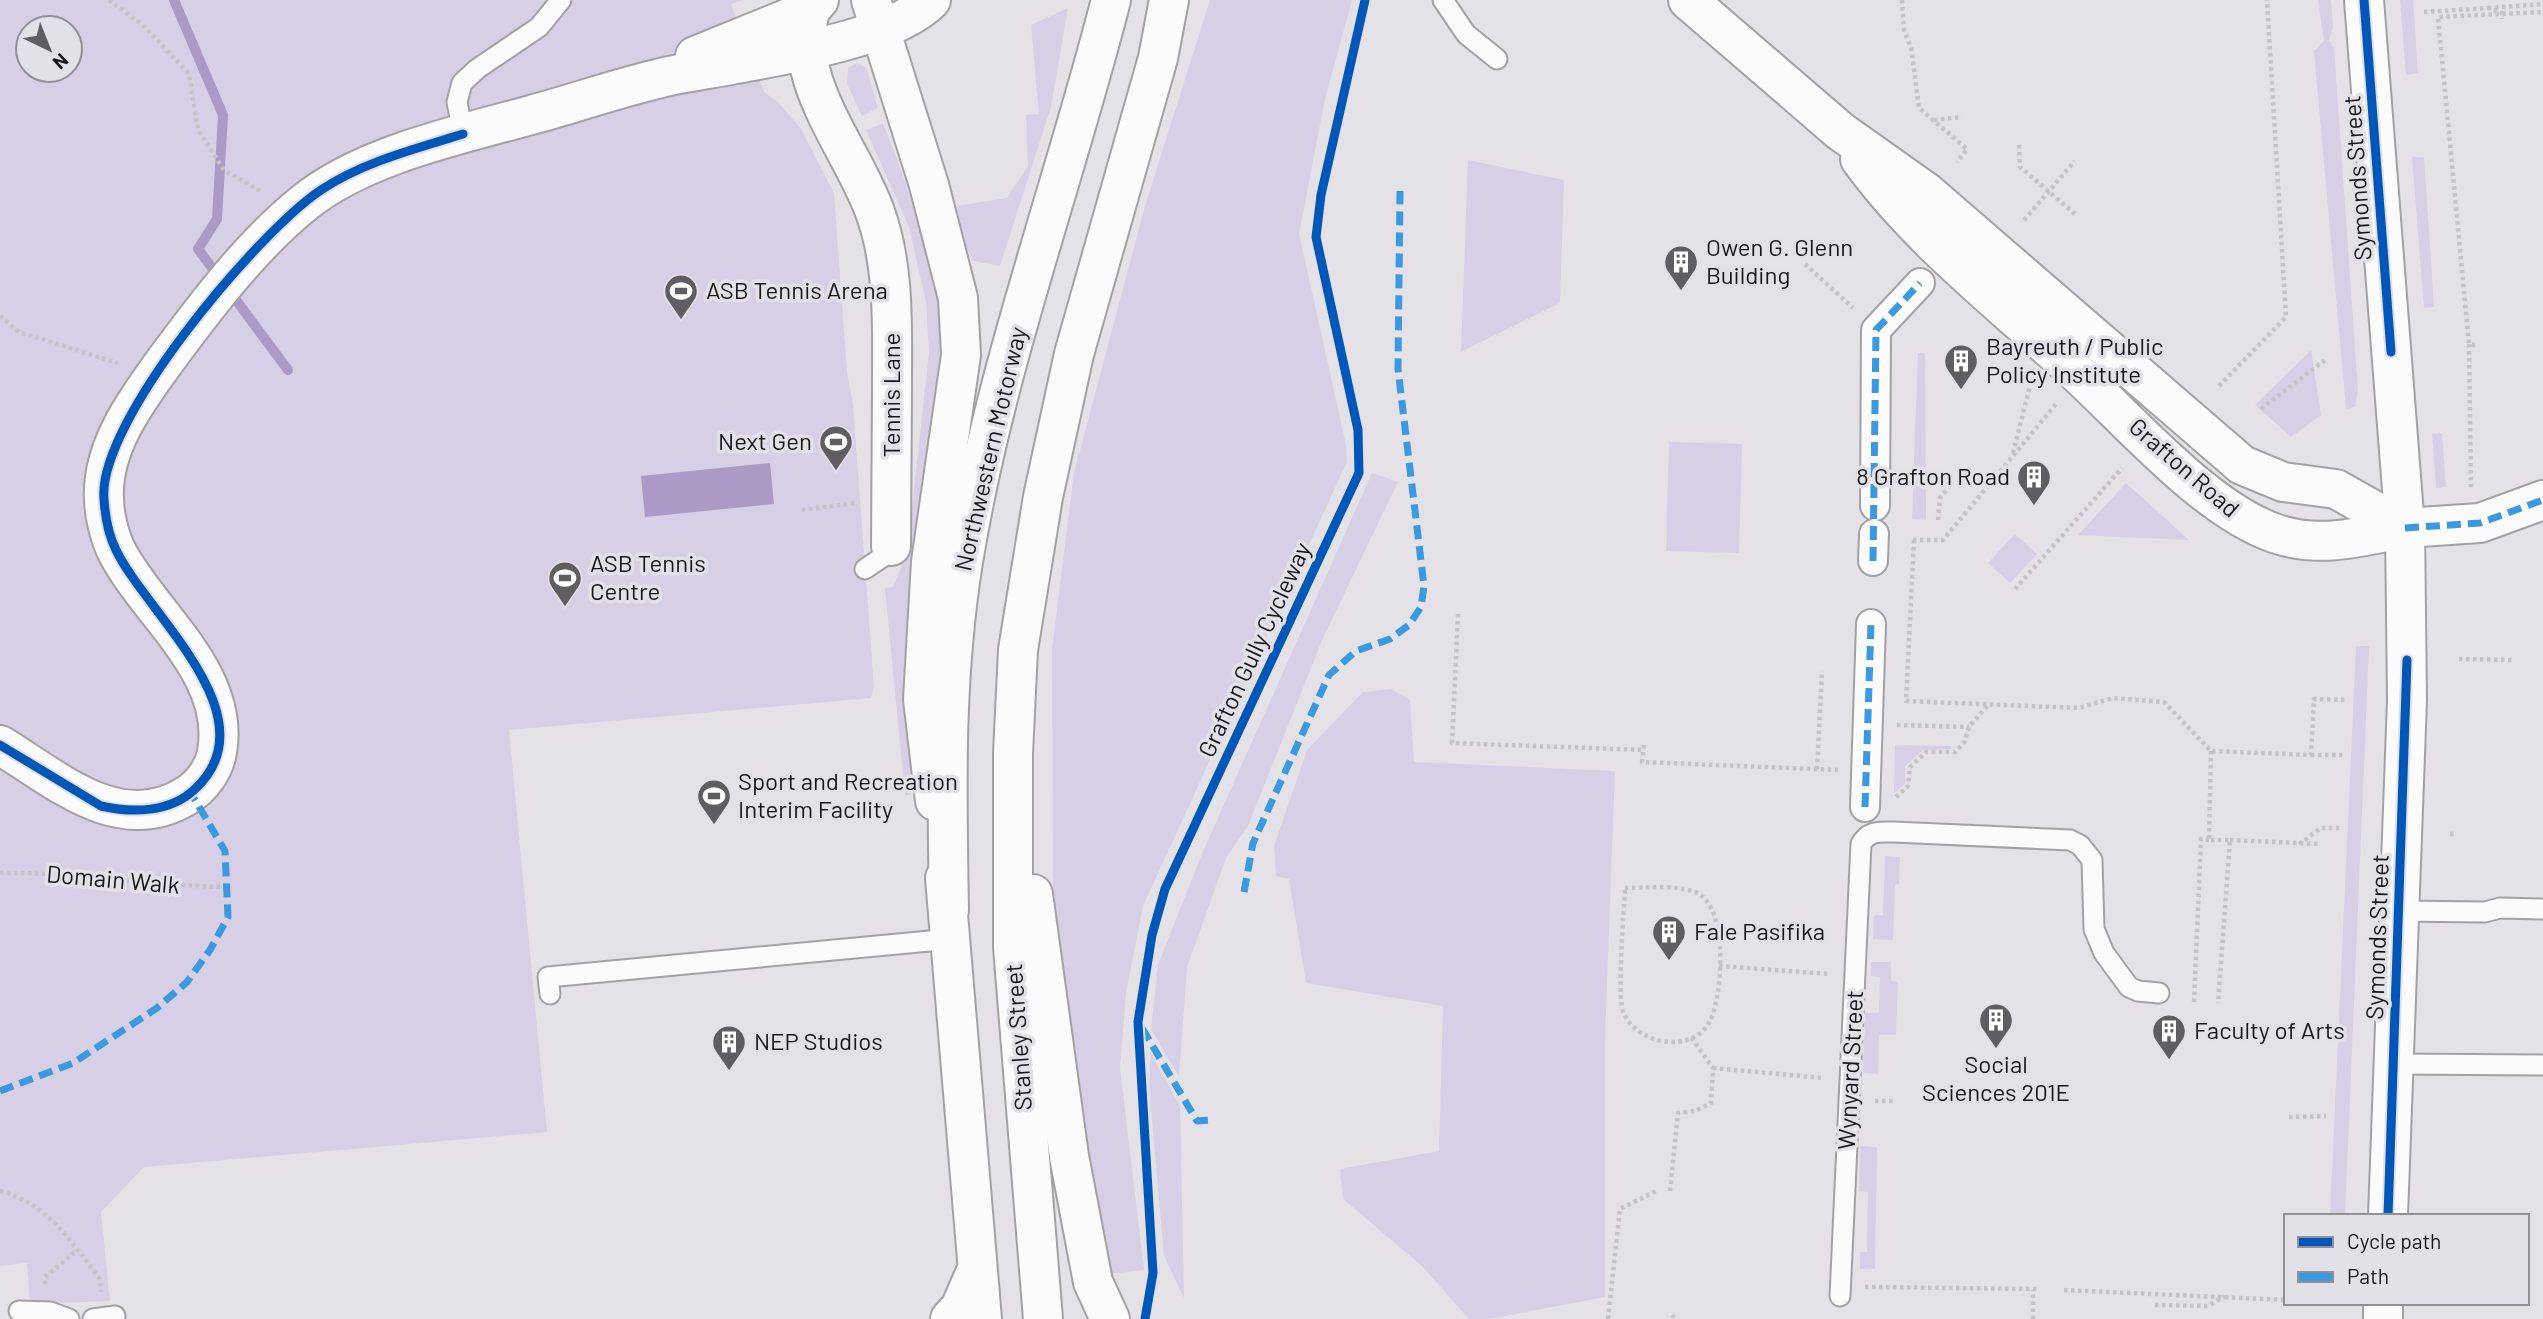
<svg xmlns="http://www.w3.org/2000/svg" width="2543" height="1319" font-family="Barlow,sans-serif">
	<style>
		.green { fill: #d7cfe6; fill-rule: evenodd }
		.water { fill: #ab9ac5 }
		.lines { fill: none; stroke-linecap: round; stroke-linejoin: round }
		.stream { stroke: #ab9ac5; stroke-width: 10 }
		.service-casing { stroke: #a3a1a4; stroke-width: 23 }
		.pedestrian-casing { stroke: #a3a1a4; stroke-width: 32 }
		.minor-casing { stroke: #a3a1a4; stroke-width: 42 }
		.secondary-casing { stroke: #a3a1a4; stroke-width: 42 }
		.trunk-casing { stroke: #a3a1a4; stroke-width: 42 }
		.motorway-casing { stroke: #a3a1a4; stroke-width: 42 }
		.path { stroke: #c4c4c5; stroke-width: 4.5; stroke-dasharray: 3.5 3.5; stroke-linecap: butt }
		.service { stroke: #fbfbfb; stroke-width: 19 }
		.pedestrian { stroke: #fbfbfb; stroke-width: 28 }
		.minor { stroke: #fbfbfb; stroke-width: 38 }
		.secondary { stroke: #fbfbfb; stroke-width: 38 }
		.trunk { stroke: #fbfbfb; stroke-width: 38 }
		.motorway { stroke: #fbfbfb; stroke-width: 38 }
		.quiet { stroke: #3b9adf; stroke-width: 7; stroke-dasharray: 14 7; stroke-linecap: butt }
		.cycleway-casing { stroke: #e3e1e8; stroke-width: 13 }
		.cycleway { stroke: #0057b8; stroke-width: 9 }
		.labels { text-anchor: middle; stroke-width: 7; stroke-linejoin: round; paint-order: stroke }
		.street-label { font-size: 24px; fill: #171619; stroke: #e3e1e8 }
		.poi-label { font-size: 24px; fill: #171619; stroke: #e3e1e8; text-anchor: start }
	</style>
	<rect width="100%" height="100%" fill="#e4e2e7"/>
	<path class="green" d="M 0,0 L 743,0 L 731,4 L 764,92 L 779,103 L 801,129 L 834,193 L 847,372 L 853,404 L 874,687 L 871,698 L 509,730 L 547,1132 L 144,1167 L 101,1212 L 110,1301 L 30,1304 L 27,1263 L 0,1266 ZM 28,28 L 70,28 L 70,70 L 28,70 Z
		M 1210,0 L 1352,0 L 1325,99 L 1299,234 L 1346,445 L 1347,462 L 1143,906 L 1126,993 L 1120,1068 L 1144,1270 L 1109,1274 L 1101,1241 L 1053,896 L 1052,650 L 1074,473 L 1145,206 Z
		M 2318,0 L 2331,0 L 2333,27 L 2329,40 L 2334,48 L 2358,391 L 2355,407 L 2346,409 L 2314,51 L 2324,41 Z
		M 2400,0 L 2413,0 L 2418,73 L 2406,75 Z
		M 1068,8 L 1051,107 L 1000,266 L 973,261 L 964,243 L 957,206 L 1007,198 L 1028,166 L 1026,115 L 1039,114 L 1031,25 Z
		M 857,63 L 866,68 L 878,108 L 862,116 L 847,84 L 848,68 Z
		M 883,123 C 911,194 933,257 943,334 L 922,791 L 905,796 L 885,588 L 893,587 L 907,553 L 929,353 L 926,302 L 909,227 L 866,130 Z
		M 2412,157 L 2424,157 L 2434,307 L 2424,308 Z
		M 1468,160 L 1564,180 L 1560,303 L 1461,352 Z
		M 2311,350 L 2321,415 L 2291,437 L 2255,405 Z
		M 1918,353 L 1925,353 L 1926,520 L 1912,519 Z
		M 2442,433 L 2446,487 L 2436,488 L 2432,434 Z
		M 1669,442 L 1742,444 L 1739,553 L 1666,551 Z
		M 1372,473 L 1398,482 L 1323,638 L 1248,826 L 1226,858 L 1187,967 L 1179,1077 L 1151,1029 L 1158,965 L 1201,856 Z
		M 2126,483 L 2189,540 L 2078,535 Z
		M 2015,534 L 2037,554 L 2010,583 L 1988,563 Z
		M 2356,646 L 2369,646 L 2345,1216 L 2330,1216 Z
		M 1391,689 L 1410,700 L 1414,762 L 1615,771 L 1605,1037 L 1605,1297 L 1489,1319 L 1469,1319 L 1422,1266 L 1343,1199 L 1340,1169 L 1439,1151 L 1443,1006 L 1306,983 L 1289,879 L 1276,876 L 1274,846 L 1307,750 L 1363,692 Z
		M 1895,745 L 1951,746 L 1951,749 L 1923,750 L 1905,766 L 1905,784 L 1894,793 Z
		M 1885,856 L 1900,857 L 1899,884 L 1895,885 L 1893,940 L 1873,939 L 1874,915 L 1883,915 Z
		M 1871,962 L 1891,962 L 1891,981 L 1898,982 L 1896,1035 L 1879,1035 L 1878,1074 L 1863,1073 L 1865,1013 L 1879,1013 L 1880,977 L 1871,976 Z
		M 1151,1054 L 1180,1106 L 1184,1298 L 1164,1256 L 1149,1086 Z
		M 1860,1146 L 1877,1147 L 1875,1269 L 1860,1269 L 1860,1252 L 1867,1252 L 1868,1192 L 1859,1191 Z"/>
	<path class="water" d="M 770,463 L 774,504 L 645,517 L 641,476 Z"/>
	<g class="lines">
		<path class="stream" d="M 174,0 L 223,115 L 217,219 L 198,249 L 288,370"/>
		<g class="service-casing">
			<path id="service" d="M 1443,0 L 1466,34 L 1497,59
				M 463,134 L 457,102 L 462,83 L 477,69 L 539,27 L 561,0
				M 865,569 L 884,556 L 891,546
				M 2397,911 L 2485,912 L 2500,908 L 2543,909
				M 550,994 L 548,977 L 951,939
				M 2394,1064 L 2543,1065
				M 1840,1296 L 1861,844 C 1869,830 1880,832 1894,832 L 2070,840 L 2080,845 L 2092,860 L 2094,929 L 2104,953 L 2129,987 L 2138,991 L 2159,993
				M 19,1311 L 50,1312 L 69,1319
				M 93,1319 L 115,1316"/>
		</g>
		<g class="pedestrian-casing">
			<path id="pedestrian" d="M 1875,506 L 1876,330 L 1920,283
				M 1873,561 L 1874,534
				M 1865,807 L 1871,624"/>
		</g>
		<g class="minor-casing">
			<path id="minor" d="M 811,9 C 788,77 853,150 875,212 C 895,267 892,329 892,386 C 892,439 891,493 891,546
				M 695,56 L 811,9 L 819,0
				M 2405,528 L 2480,523 L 2543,500
				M 0,745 C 56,779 119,837 186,796 C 201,787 214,770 217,752 C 231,673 150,615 117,552 C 110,538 104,515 104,499 C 101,446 139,397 168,357 C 208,303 252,245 304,203 C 363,155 459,135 531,115 C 572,104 612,90 653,80 C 678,73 705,70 731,65 C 784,55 894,38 931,0"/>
		</g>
		<g class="secondary-casing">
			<path id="secondary" d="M 1688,0 L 1840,131 L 1926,192 L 2242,465 L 2283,482 L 2336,489 L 2405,528
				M 2364,0 L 2405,528 L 2407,700 L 2388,1216
				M 1860,159 C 1919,241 2004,305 2078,374 C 2132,424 2206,509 2274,533 C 2318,549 2361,537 2405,528
				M 2383,1319 L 2383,1303"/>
		</g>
		<g class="trunk-casing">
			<path id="trunk" d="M 871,0 L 929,185 L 958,298 L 961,355 L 931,562 L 923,699 L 935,801
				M 945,878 L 982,1319
				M 950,1319 L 960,1308 L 977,1269"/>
		</g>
		<g class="motorway-casing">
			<path id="motorway" d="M 1033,894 L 1069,1156 L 1093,1282 L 1110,1319
				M 949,910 C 947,791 944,680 963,562 C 994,371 1063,187 1111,0
				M 1043,1319 L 1013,947 L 1013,753 L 1018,650 L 1043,497 L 1074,354 L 1158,58 L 1169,0"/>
		</g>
		<path class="path" d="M 109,0 L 144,26 L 189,74 L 198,130 L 224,170 L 262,192
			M 1902,0 L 1904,30 L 1911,47 L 1919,108 L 1967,149 L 1957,162
			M 2488,8 L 2543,4
			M 2424,12 L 2488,8 L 2502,13 L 2502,19
			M 1934,120 L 1962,117
			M 2019,145 L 2020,167 L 2075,214
			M 2024,220 L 2075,161
			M 1805,264 L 1853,308
			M 0,316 L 19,332 L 118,363
			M 2469,344 L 2471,487
			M 2475,345 L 2469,344 L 2438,17 L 2543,12
			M 2219,386 L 2286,317 L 2267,0
			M 2261,409 L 2325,360
			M 2013,453 L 2030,386
			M 802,510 L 857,503
			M 1938,520 L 1940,498 L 1951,484
			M 1913,540 L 1943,540 L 2057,403
			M 1914,540 L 1906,701 L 2078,708 L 2113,698 L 2164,702 L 2211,751 L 2311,755 L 2314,699 L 2346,700
			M 2015,589 L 2122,468
			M 1458,614 L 1452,743 L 1644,750
			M 2459,659 L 2513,660
			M 1897,725 L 1969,727
			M 1644,745 L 1642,762 L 1838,770
			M 2211,751 L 2209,840 L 2230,840 L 2218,1003
			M 2311,755 L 2344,755
			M 1817,769 L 1822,671
			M 1896,797 L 1908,786 L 1910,767 L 1926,752 L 1955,752 L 1964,743 L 1969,727 L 1988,705
			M 2450,834 L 2455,834
			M 2230,840 L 2321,844
			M 2299,844 L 2321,828 L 2340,828
			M 0,873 C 76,872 151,886 227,887
			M 1625,888 C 1644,888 1682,884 1699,894 C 1728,911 1723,995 1710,1021 C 1693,1055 1635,1045 1623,1011 C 1617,992 1624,912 1625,888 Z
			M 1719,966 L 1830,974
			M 2194,1002 L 2201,839 L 2209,840
			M 1713,1068 L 1824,1078
			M 1875,1101 L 1895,1101
			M 2289,1117 L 2326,1116
			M 0,1191 C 49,1204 70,1241 100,1279 L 101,1292
			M 1670,1191 L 1678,1113 L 1695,1111 L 1711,1103 L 1713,1068 L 1691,1037
			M 45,1284 L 45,1277 L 77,1251
			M 1865,1287 L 2039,1289
			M 2064,1290 L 2286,1300
			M 2155,1305 L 2208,1306 L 2225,1296
			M 1672,1315 L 1676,1319
			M 1608,1319 L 1620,1209 L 1658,1190
			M 2033,1319 L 2033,1290"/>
		<use href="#service" class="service"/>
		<use href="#pedestrian" class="pedestrian"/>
		<use href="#minor" class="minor"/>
		<use href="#secondary" class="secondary"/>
		<use href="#trunk" class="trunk"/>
		<use href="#motorway" class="motorway"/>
		<path class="quiet" d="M 2405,528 L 2480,523 L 2543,500
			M 1873,561 L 1876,330 L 1920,283
			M 1865,807 L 1871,624
			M 1244,892 L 1253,843 L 1329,675 L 1356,651 L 1390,639 L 1409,625 L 1421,607 L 1424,586 L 1398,369 L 1400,191
			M 1142,1028 L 1197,1121 L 1211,1120
			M 0,1091 L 73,1063 L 157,1008 L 187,982 L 210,950 L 228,917 L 225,851 L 191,793"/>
		<g class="cycleway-casing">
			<path id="cycleway" d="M 2364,0 L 2391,352
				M 0,745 L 101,806 C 132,813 170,813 195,789 C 273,717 146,613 116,550 C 109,536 105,515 104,499 C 97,422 258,232 321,190 C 363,162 415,149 463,134
				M 2388,1216 L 2407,660
				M 1145,1319 L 1153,1273 L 1138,1022 L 1152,935 L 1165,889 L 1359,473 L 1358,430 L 1316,237 L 1321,195 L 1365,0"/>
		</g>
		<use href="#cycleway" class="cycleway"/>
	</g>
	<defs>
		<g id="building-pin" transform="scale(1.75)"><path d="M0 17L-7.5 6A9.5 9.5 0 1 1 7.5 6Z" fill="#5f5d61" stroke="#e3e1e8"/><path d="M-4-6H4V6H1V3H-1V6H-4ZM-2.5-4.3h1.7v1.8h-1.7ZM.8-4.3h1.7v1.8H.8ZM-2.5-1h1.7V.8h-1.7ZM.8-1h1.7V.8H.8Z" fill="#fff"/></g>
		<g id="stadium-pin" transform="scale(1.75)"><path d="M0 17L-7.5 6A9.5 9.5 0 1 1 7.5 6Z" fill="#5f5d61" stroke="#e3e1e8"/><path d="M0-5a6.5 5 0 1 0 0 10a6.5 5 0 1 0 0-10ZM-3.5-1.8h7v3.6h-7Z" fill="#fff"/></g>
	</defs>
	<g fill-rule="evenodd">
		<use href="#building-pin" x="1681" y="262"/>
		<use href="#stadium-pin" x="681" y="291"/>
		<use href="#building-pin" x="1961" y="361"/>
		<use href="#stadium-pin" x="836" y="442"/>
		<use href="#building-pin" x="2034" y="477"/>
		<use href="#stadium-pin" x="565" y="578"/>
		<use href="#stadium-pin" x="714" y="796"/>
		<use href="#building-pin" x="1669" y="932"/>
		<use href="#building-pin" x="1996" y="1020"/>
		<use href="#building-pin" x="2169" y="1031"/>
		<use href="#building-pin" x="729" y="1042"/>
	</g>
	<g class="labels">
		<g class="street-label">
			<text transform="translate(2358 178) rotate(-94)" y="8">Symonds Street</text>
			<text transform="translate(892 395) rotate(-90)" y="8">Tennis Lane</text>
			<text transform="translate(991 449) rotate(-77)" y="8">Northwestern Motorway</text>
			<text transform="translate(2184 468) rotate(41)" y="8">Grafton Road</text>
			<text transform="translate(1255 650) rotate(-65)" y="8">Grafton Gully Cycleway</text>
			<text transform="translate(113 880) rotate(5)" y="8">Domain Walk</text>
			<text transform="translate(2378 937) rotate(-88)" y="8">Symonds Street</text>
			<text transform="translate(1019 1037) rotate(-94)" y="8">Stanley Street</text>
			<text transform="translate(1851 1070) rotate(-87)" y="8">Wynyard Street</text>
		</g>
		<g class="poi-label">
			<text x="1706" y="256">Owen G. Glenn<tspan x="1706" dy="28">Building</tspan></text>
			<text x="706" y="299">ASB Tennis Arena</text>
			<text x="1986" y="355">Bayreuth / Public<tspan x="1986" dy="28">Policy Institute</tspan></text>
			<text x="812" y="450" text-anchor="end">Next Gen</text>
			<text x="2010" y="485" text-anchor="end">8 Grafton Road</text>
			<text x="590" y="572">ASB Tennis<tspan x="590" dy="28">Centre</tspan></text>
			<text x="738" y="790">Sport and Recreation<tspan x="738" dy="28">Interim Facility</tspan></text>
			<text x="1694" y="940">Fale Pasifika</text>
			<text x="2194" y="1039">Faculty of Arts</text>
			<text x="754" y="1050">NEP Studios</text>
			<text x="1996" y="1073" text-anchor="middle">Social<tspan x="1996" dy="28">Sciences 201E</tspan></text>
		</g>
	</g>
	<rect x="2284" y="1214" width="245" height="91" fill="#e3e1e8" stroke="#919095" stroke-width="2"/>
	<rect x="2298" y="1237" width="35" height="10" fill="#0057b8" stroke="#919095" stroke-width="2"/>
	<text x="2347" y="1249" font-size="21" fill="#171619">Cycle path</text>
	<rect x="2298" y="1272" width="35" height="10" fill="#3b9adf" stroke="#919095" stroke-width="2"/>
	<text x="2347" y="1284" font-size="21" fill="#171619">Path</text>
	<g transform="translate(49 49) rotate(137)"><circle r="33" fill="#e3e1e8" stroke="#919095" stroke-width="2"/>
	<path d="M0-5L12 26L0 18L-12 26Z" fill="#5f5d61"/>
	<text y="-10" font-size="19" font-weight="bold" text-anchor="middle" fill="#171619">N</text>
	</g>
</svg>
